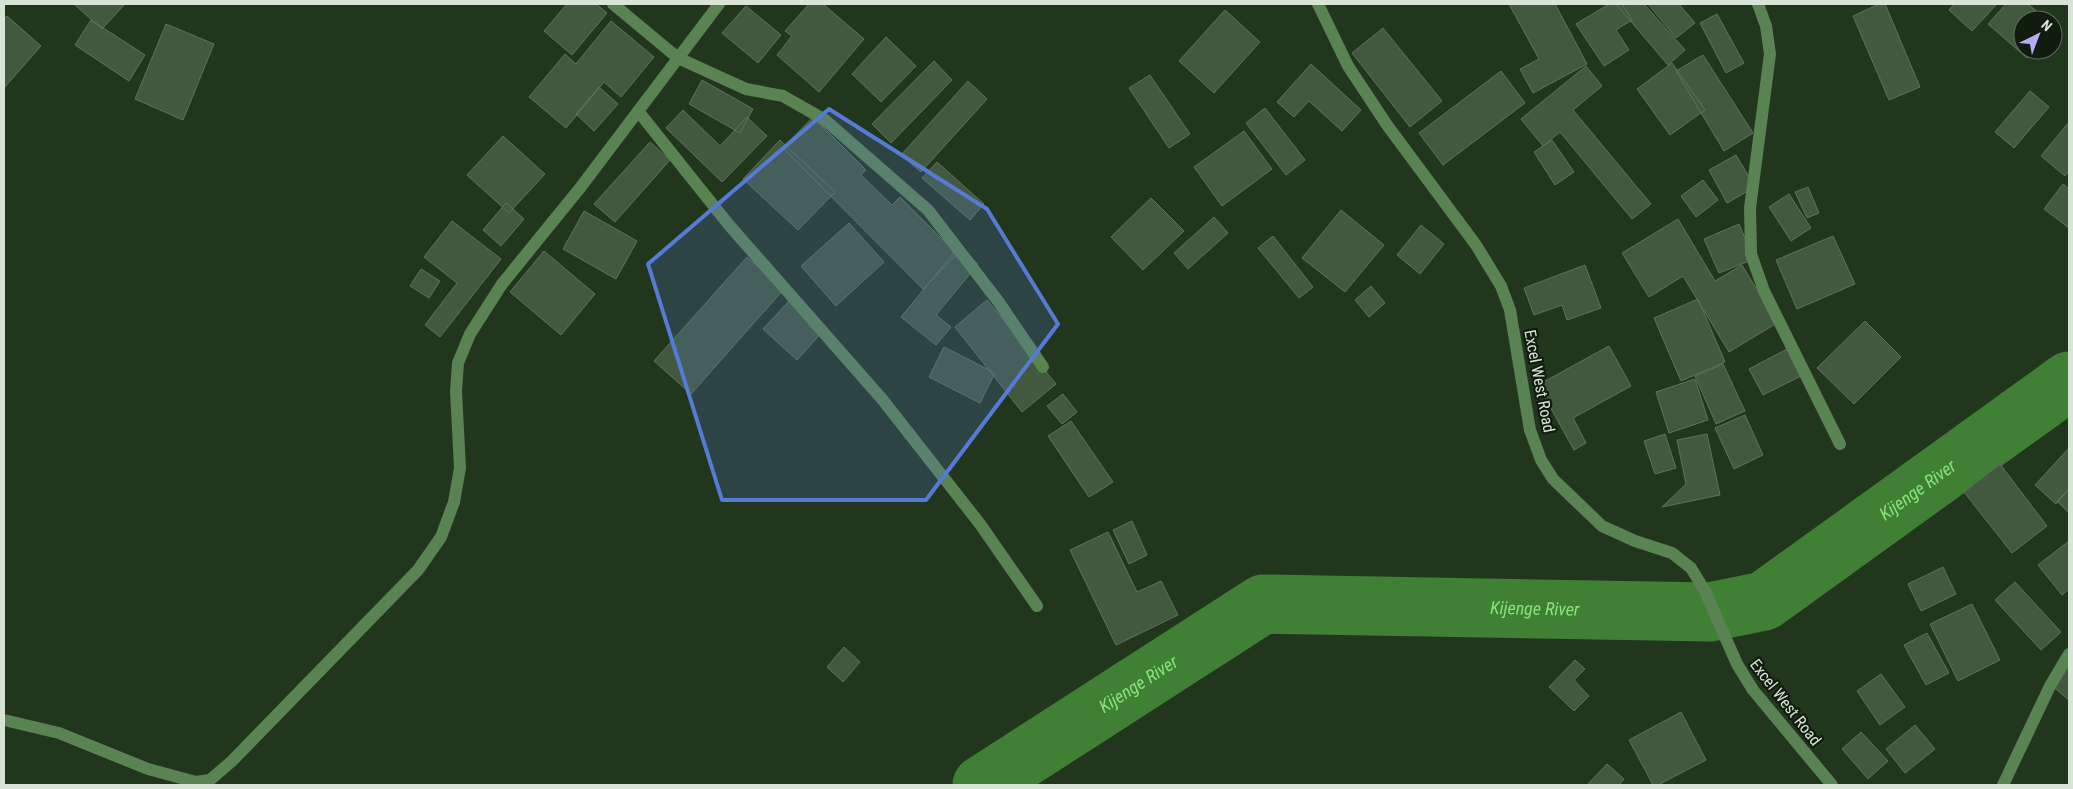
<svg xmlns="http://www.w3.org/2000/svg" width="2073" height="789" font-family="'Roboto Condensed',sans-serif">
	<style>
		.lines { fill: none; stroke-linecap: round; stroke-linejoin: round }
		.river { stroke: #3f8035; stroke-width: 59 }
		.building { fill: #42583f; stroke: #5d745a }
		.minor { stroke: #5a8354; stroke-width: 12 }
		.marked { fill: #557bd7; fill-opacity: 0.2; stroke: #557bd7; stroke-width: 4; stroke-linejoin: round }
		.labels { text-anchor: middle; stroke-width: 4.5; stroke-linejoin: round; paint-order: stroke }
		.street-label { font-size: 16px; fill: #d8e5d6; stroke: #121b10 }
		.water-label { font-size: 18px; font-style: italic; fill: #8ae17d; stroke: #121b10 }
	</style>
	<rect width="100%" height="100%" fill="#22361e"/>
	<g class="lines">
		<path class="river" id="s1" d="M 982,785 L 1263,604 L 1710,612 L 1764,601 L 2069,381"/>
	</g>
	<path class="building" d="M 76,4 L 125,4 L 102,29 L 75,5 Z
		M 567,4 L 596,4 L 607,13 L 572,55 L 544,31 Z
		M 809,4 L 823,4 L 864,39 L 819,92 L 777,55 L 792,36 L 785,31 Z
		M 1509,4 L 1555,4 L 1587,64 L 1533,93 L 1520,69 L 1539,59 Z
		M 1609,4 L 1622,4 L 1632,20 L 1616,30 L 1629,50 L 1604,66 L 1576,24 Z
		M 1616,4 L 1644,4 L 1685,50 L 1668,65 Z
		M 1648,4 L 1679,4 L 1695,23 L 1676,38 Z
		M 1879,4 L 1885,4 L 1920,87 L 1889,100 L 1853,16 Z
		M 1954,4 L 1997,4 L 1972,31 L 1949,10 Z
		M 2006,4 L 2028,4 L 2047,20 L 2023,20 L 2023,50 L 2034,50 L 2027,58 L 1988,24 Z
		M 746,6 L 781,35 L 758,63 L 722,33 Z
		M 1225,10 L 1260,42 L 1214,93 L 1179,61 Z
		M 1717,14 L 1744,63 L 1726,73 L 1700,23 Z
		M 7,16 L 41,46 L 4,88 L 4,19 Z
		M 91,20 L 145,55 L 129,81 L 75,45 Z
		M 611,21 L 654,57 L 621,97 L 604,82 L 566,128 L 529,97 L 565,54 L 576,64 Z
		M 166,24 L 214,44 L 183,120 L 135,99 Z
		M 1383,28 L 1442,101 L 1410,127 L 1352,53 Z
		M 886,37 L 916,66 L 881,102 L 852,74 Z
		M 1703,55 L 1753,133 L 1724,151 L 1676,71 Z
		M 934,61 L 952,80 L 891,143 L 872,124 Z
		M 1672,63 L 1705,110 L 1670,135 L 1637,89 Z
		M 1311,64 L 1361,110 L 1342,131 L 1309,101 L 1294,117 L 1277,102 Z
		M 1586,66 L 1602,86 L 1573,110 L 1651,204 L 1632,219 L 1560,132 L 1543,146 L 1521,119 Z
		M 1501,71 L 1525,103 L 1443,165 L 1419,133 Z
		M 1150,75 L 1190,134 L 1169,148 L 1129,88 Z
		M 702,80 L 753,109 L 740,133 L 689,104 Z
		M 968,81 L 987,99 L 921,172 L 901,155 Z
		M 599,87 L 618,104 L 594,131 L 576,114 Z
		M 2030,91 L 2049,107 L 2014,148 L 1995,132 Z
		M 1265,108 L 1305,160 L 1286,175 L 1246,123 Z
		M 683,110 L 720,146 L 747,117 L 767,136 L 722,182 L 666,128 Z
		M 813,117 L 866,170 L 861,175 L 892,205 L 900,197 L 957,254 L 923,289 L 783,148 Z
		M 2069,122 L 2069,171 L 2065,176 L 2041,156 Z
		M 1244,131 L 1272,169 L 1222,206 L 1194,167 Z
		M 503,136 L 545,174 L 509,213 L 467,175 Z
		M 780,140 L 835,192 L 798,230 L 743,179 Z
		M 1552,140 L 1574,172 L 1555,185 L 1534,152 Z
		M 650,142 L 670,160 L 615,222 L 594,204 Z
		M 1736,155 L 1755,187 L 1727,203 L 1709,170 Z
		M 937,162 L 984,204 L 970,220 L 922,178 Z
		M 1703,180 L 1718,200 L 1696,217 L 1681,196 Z
		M 2063,184 L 2069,189 L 2069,228 L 2044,209 Z
		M 1808,187 L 1819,213 L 1807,218 L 1795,192 Z
		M 1789,194 L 1811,228 L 1791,241 L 1769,207 Z
		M 1151,198 L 1184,231 L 1143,270 L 1111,237 Z
		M 506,203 L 524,219 L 501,246 L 483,230 Z
		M 1341,210 L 1384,245 L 1345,292 L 1302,258 Z
		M 584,211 L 637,241 L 616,279 L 563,249 Z
		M 1214,217 L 1228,233 L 1188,269 L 1174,253 Z
		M 1678,219 L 1715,281 L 1742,265 L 1777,323 L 1729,352 L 1683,276 L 1649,297 L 1622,253 Z
		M 452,221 L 501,259 L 440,337 L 425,325 L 457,283 L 424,257 Z
		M 849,223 L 884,262 L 836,306 L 801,266 Z
		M 1739,224 L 1754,259 L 1719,273 L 1704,239 Z
		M 1421,225 L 1444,244 L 1420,274 L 1397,255 Z
		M 1273,236 L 1313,287 L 1299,298 L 1258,248 Z
		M 1833,236 L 1855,284 L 1797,309 L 1776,260 Z
		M 958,248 L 978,264 L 936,315 L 951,327 L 936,345 L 901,317 Z
		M 544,251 L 595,294 L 561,335 L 510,292 Z
		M 747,257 L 784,289 L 691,394 L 654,361 Z
		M 1585,265 L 1601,308 L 1567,320 L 1562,305 L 1534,315 L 1524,288 Z
		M 421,269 L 440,281 L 429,298 L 410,286 Z
		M 1371,286 L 1385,303 L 1369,317 L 1355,300 Z
		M 1698,299 L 1725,362 L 1681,381 L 1654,318 Z
		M 790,300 L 823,331 L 797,360 L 763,329 Z
		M 987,300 L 1056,384 L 1022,412 L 955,327 Z
		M 1865,321 L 1901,357 L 1854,404 L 1817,368 Z
		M 1609,346 L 1631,386 L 1573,418 L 1586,443 L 1574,450 L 1538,385 Z
		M 1793,346 L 1807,373 L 1763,395 L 1749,369 Z
		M 944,347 L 995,373 L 980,403 L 929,377 Z
		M 1723,364 L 1745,411 L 1716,424 L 1695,376 Z
		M 1695,379 L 1708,420 L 1669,433 L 1656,392 Z
		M 1063,394 L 1077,412 L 1062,424 L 1047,406 Z
		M 1745,415 L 1763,455 L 1734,469 L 1715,428 Z
		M 1071,421 L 1113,482 L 1089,497 L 1048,436 Z
		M 1665,434 L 1676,468 L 1655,474 L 1644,441 Z
		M 1707,434 L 1720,495 L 1662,507 L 1686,484 L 1677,440 Z
		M 2069,448 L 2069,489 L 2056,504 L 2035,485 Z
		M 2000,464 L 2047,526 L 2012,553 L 1964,492 Z
		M 2069,489 L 2069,513 L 2057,501 Z
		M 1132,521 L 1147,555 L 1129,564 L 1113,530 Z
		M 1108,532 L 1137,592 L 1161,581 L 1178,615 L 1116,645 L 1070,550 Z
		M 2069,541 L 2069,589 L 2062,595 L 2038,565 Z
		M 1943,567 L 1956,594 L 1921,611 L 1908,584 Z
		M 2015,582 L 2061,632 L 2041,650 L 1995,600 Z
		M 1972,604 L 2000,660 L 1958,681 L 1930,624 Z
		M 1927,633 L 1949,673 L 1926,685 L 1904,645 Z
		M 844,647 L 860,662 L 843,682 L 827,667 Z
		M 1575,660 L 1585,669 L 1574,680 L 1589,696 L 1574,711 L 1549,687 Z
		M 2069,665 L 2069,700 L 2052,686 Z
		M 1881,674 L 1905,707 L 1880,725 L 1857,691 Z
		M 1681,712 L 1706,760 L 1658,785 L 1653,785 L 1629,740 Z
		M 1915,725 L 1935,749 L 1905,773 L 1886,749 Z
		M 1861,732 L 1888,761 L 1868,779 L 1842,749 Z
		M 1607,764 L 1624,779 L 1619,785 L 1587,785 Z"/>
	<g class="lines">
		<path class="minor" d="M 613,4 L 678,58 L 746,89 L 783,96 L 825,120 L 928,210 L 998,301 L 1043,367
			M 1318,4 L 1348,66 L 1387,125 L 1476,245 L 1501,286 L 1510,310 L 1530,430 L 1541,460 L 1553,479 L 1602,526 L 1635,541 L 1672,553 L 1691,568 L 1705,591 L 1737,664 L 1753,690 L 1832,785
			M 1758,4 L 1766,26 L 1770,54 L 1750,208 L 1751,254 L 1764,291 L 1840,444
			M 638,111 L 729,225 L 882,399 L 980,524 L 1037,606
			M 4,720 L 59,733 L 148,769 L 196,782 L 210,780 L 232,761 L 418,570 L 441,537 L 454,502 L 460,468 L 456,391 L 458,363 L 470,334 L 502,284 L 580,188 L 719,4
			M 2003,785 L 2050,686 L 2069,654"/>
	</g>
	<path class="marked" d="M 829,109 L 987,209 L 1058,324 L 926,500 L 722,500 L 648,264 Z"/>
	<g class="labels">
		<g class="street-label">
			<text transform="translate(1540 381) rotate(79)" y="6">Excel West Road</text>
			<text transform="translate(1786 702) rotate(52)" y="6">Excel West Road</text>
		</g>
		<g class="water-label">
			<text dy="6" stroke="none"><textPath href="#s1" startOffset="1026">Kijenge River</textPath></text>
			<text dy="6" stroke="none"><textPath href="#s1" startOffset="606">Kijenge River</textPath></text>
			<text dy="6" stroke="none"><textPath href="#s1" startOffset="186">Kijenge River</textPath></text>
		</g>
	</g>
	<rect width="2073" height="789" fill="none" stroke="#d8e5d6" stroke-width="10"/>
	<g transform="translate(2038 35) rotate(42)"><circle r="24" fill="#121b10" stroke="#616c5f"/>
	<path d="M0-4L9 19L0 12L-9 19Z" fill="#b7abf7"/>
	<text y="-8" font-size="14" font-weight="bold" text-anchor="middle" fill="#d8e5d6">N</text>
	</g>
</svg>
